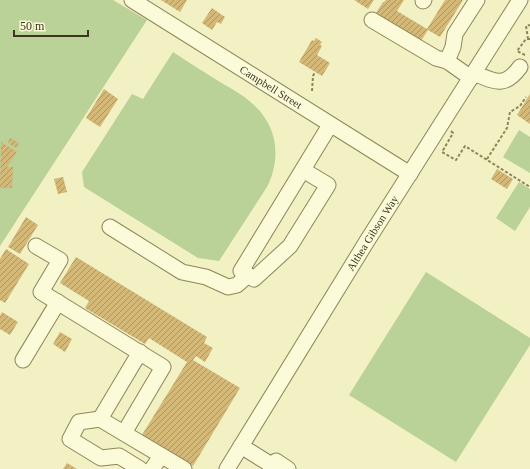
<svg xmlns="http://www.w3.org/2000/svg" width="530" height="469" font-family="'Times New Roman',serif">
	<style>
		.green { fill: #bad197 }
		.building { fill: url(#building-hatch) }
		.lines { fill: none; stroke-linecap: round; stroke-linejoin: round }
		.minor-casing { stroke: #8e8559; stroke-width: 17 }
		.path { stroke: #8e8559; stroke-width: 2; stroke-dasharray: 3 2; stroke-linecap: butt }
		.minor { stroke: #fbfbd9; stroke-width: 15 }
		.labels { text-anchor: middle; stroke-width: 4; stroke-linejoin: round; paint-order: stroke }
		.street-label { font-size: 11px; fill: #3d361e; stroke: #f8f8d5 }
	</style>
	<defs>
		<pattern id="building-hatch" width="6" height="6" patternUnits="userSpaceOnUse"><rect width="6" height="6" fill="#d3b877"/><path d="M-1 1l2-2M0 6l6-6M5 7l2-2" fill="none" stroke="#ac9661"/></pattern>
	</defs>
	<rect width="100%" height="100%" fill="#f2f1c4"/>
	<path class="green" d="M 0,0 L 113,0 L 147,20 L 0,246 Z
		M 173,52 C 188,62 204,72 220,82 C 232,89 245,96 255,106 C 278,128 281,159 267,187 L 219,261 L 198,258 L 84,187 L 82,172 L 132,94 L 143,99 Z
		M 519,130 L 530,137 L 530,173 L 503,157 Z
		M 519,182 L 530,189 L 530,207 L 515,231 L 496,218 Z
		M 426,272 L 530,338 L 530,345 L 456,462 L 349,395 Z"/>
	<path class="building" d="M 161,0 L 187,0 L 180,12 Z
		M 354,0 L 374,0 L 368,9 Z
		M 386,0 L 404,0 L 397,11 L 427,29 L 445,0 L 463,0 L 440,37 L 428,30 L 419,44 L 374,16 L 383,2 L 384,2 Z
		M 212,8 L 225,17 L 221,24 L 217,22 L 212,30 L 202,23 Z
		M 316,38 L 322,42 L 320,45 L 322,46 L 317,55 L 330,63 L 322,76 L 299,62 L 312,40 L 314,41 Z
		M 104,89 L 118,99 L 100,127 L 86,118 Z
		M 530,94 L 530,124 L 517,115 Z
		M 10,138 L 19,143 L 16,148 L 8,143 Z
		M 1,142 L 17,152 L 7,167 L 13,167 L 12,188 L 0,188 Z
		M 497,169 L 513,179 L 507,189 L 491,179 Z
		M 63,177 L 67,192 L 58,194 L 54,179 Z
		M 26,217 L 38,225 L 20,254 L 8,247 Z
		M 6,249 L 29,264 L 5,303 L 0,300 L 0,259 Z
		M 76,257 L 207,337 L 204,343 L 213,348 L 205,362 L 196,356 L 193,360 L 240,388 L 193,466 L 142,435 L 187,362 L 149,338 L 145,344 L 85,308 L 89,301 L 60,283 Z
		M 2,312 L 18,322 L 10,335 L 0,329 L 0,316 Z
		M 60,332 L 72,339 L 65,352 L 53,344 Z
		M 67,463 L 77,469 L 63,469 Z"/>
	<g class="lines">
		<g class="minor-casing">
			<g id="minor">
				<path id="s1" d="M 132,0 L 410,174"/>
				<path d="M 423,1 L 424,0"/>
				<path d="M 372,20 L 436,58 L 447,61 L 471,78"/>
				<path d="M 447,61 L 453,47 L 455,34 L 477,0"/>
				<path d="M 474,73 C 495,82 505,88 520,67"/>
				<path d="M 303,170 L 328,185 L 290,246 L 254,279 L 241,271 L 330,125"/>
				<path d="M 110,227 L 182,272 L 206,277 L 228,287 L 237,285 L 248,275"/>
				<path d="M 36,246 L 60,260 L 41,292 L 163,367 L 124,433"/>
				<path d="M 23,360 L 58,302"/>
				<path d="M 100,419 L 140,352"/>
				<path d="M 241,446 L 273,466"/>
				<path d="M 140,469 L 119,456 L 101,458 L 70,439 L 79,422 L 100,419 L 184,469"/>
				<path d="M 152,469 L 161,456"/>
				<path id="s2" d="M 227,469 L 367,241 L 520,0"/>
				<path d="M 271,469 L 276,461 L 288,469"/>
			</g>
		</g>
		<path class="path" d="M 528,39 L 526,26 L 530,25
			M 525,55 L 517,51 L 526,39 L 530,39
			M 312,91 L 313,76 L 315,72
			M 451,131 L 453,133 L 442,152 L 456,160 L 465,146 L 530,187
			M 487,159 L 507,128 L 510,112 L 520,106 L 526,97"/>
		<use href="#minor" class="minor"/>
	</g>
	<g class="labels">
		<g class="street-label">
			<text dy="4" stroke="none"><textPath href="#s1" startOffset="164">Campbell Street</textPath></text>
			<text dy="4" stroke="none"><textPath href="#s2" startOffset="277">Althea Gibson Way</textPath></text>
		</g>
	</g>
	<path d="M14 30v6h74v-6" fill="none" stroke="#3d361e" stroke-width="2"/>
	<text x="20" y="30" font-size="12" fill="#3d361e" stroke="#f8f8d5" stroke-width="3" paint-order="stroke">50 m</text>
</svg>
